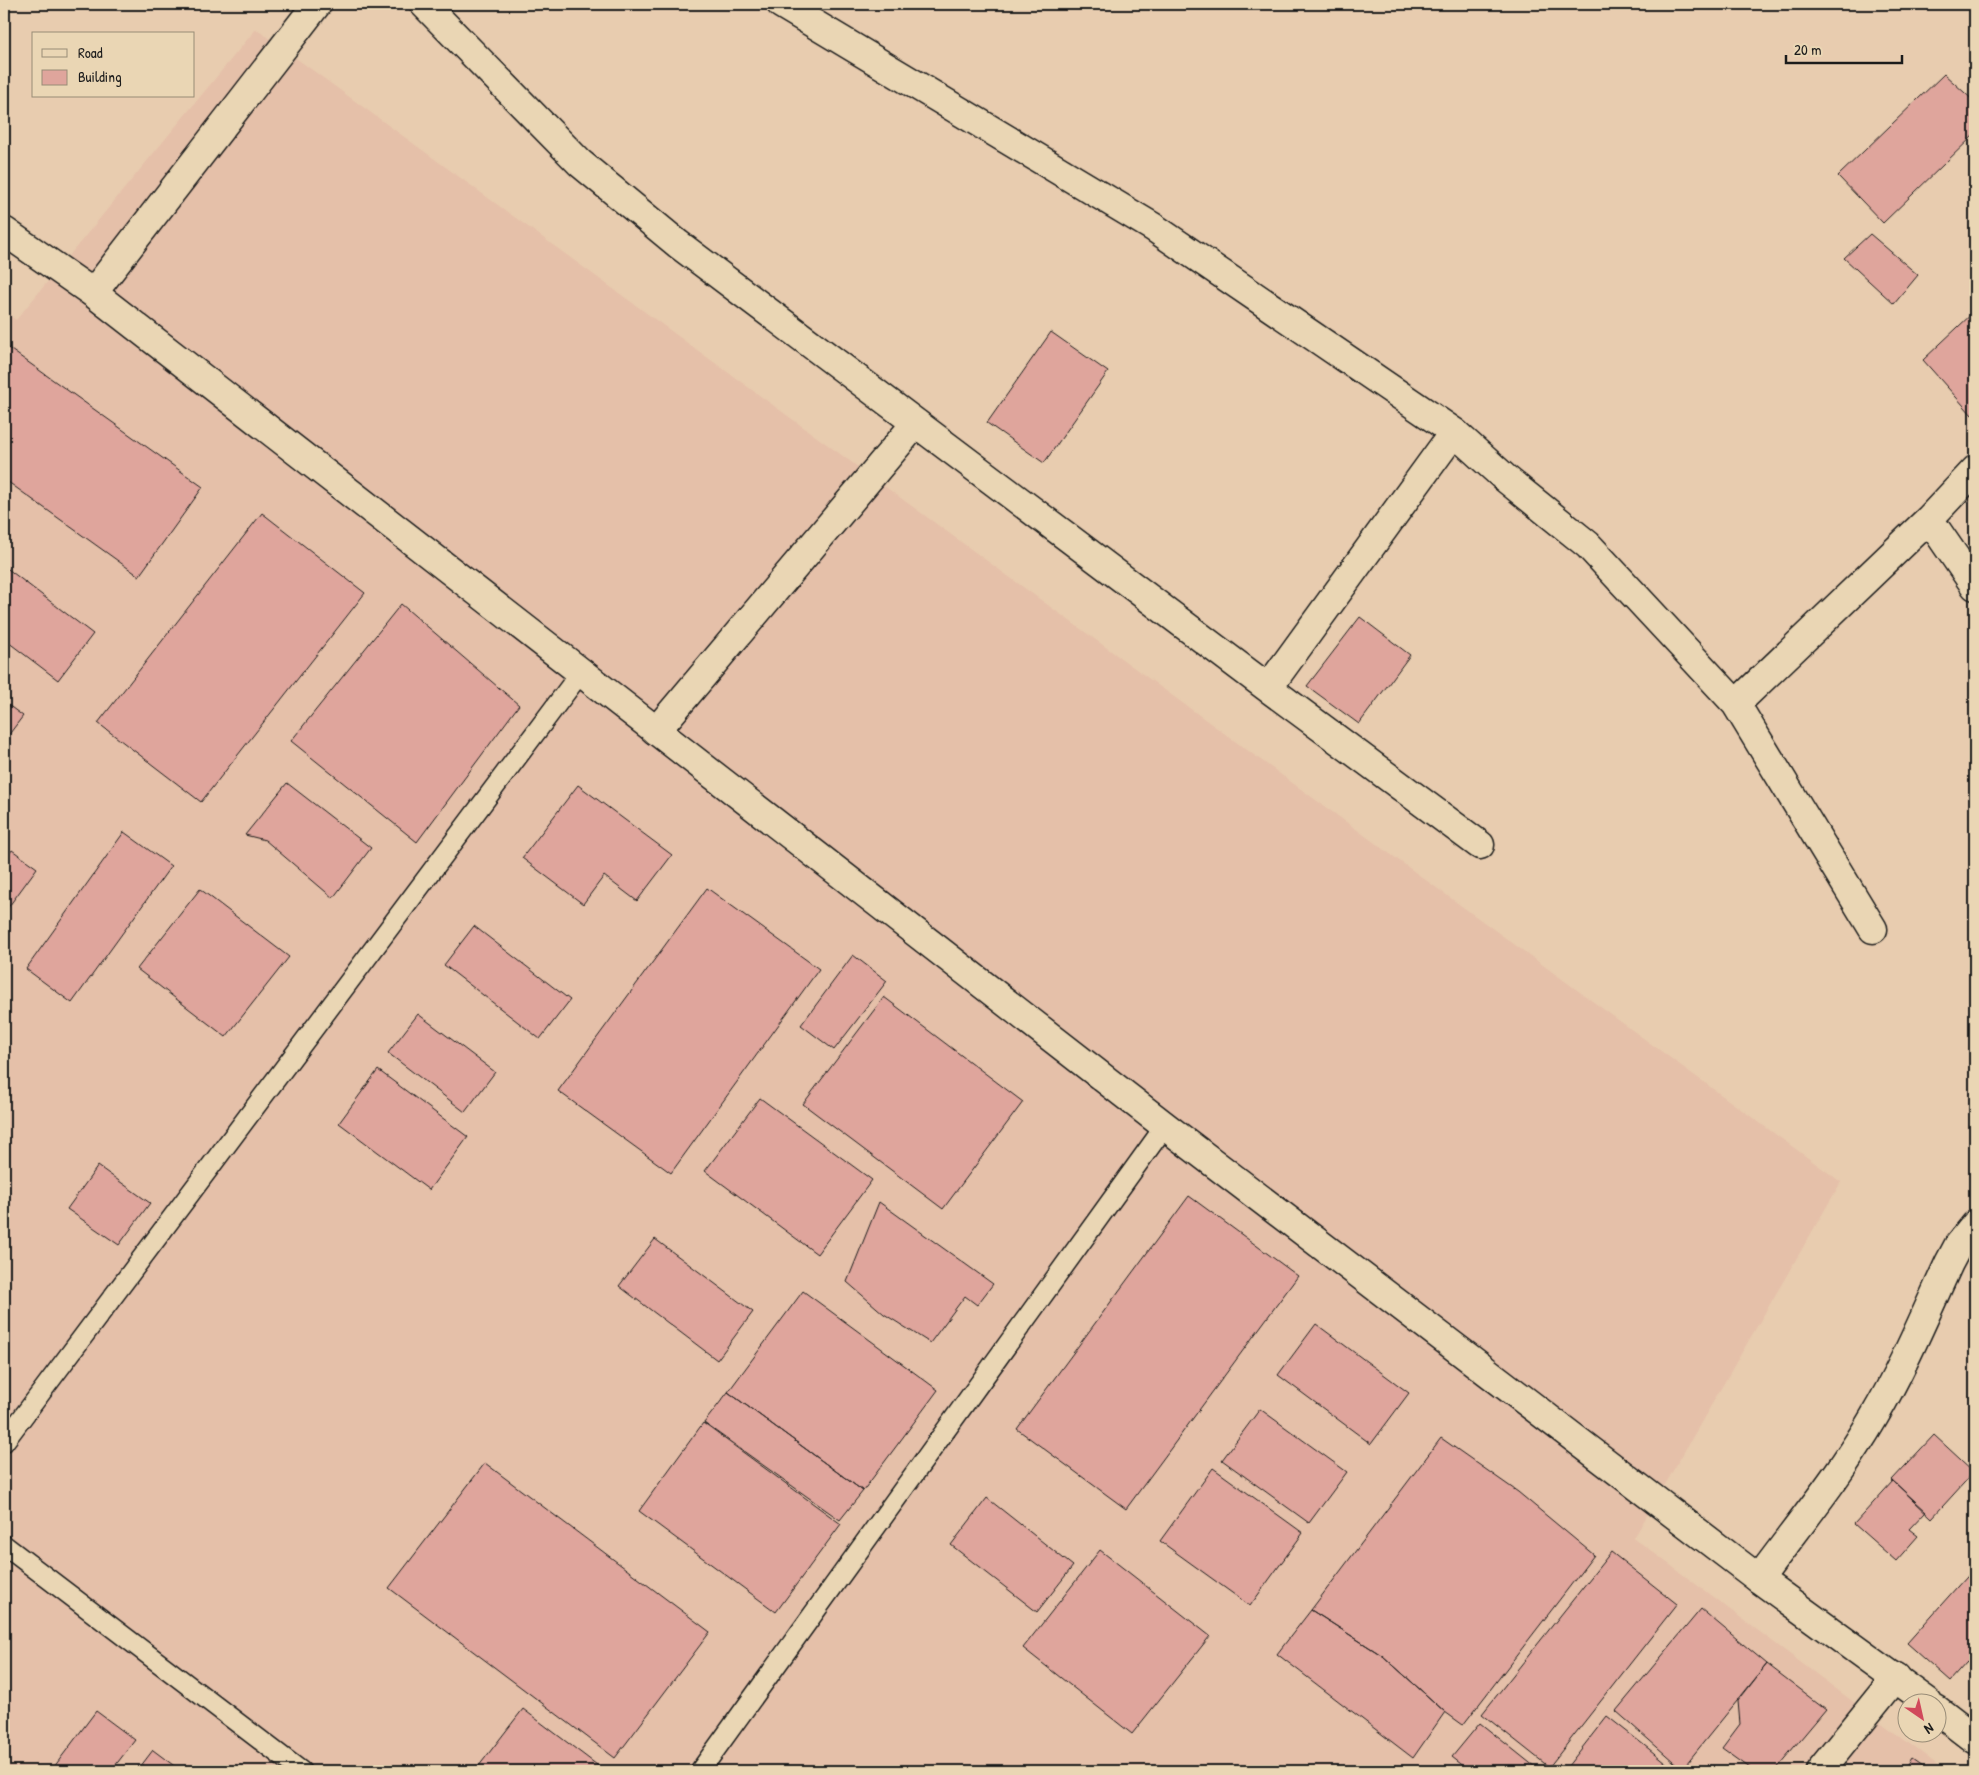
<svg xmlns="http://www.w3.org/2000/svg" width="1979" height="1775" font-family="'Patrick Hand',sans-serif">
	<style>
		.built { fill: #e5c0a9 }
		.building { fill: #dfa59c; stroke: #1c1c1c }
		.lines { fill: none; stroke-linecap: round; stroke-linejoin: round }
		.lane-casing { stroke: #1c1c1c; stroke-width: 22 }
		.street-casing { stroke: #1c1c1c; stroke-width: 31 }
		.secondary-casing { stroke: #1c1c1c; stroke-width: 31 }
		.lane { stroke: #ead6b4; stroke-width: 19 }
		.street { stroke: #ead6b4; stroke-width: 28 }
		.secondary { stroke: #ead6b4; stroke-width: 28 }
	</style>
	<rect width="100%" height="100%" fill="#e8ccaf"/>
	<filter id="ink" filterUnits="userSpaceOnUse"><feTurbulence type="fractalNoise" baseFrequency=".02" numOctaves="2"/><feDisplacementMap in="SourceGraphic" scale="10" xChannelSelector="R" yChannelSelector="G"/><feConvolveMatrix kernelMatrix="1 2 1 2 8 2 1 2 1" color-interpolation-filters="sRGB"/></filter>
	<g filter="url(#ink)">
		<path class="built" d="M 256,29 L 1841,1182 L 1634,1538 L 1946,1771 L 4,1771 L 4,311 L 16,320 Z"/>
		<path class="building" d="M 1944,74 L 1975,102 L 1975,134 L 1883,223 L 1838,176 Z
			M 1870,234 L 1918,275 L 1894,304 L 1844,258 Z
			M 1975,311 L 1975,413 L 1972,415 L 1923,360 Z
			M 1051,332 L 1108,372 L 1044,463 L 987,423 Z
			M 4,345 L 203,487 L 139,576 L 4,479 Z
			M 262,513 L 365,593 L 201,802 L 98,723 Z
			M 4,566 L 93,634 L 58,680 L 4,639 Z
			M 401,604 L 519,705 L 417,842 L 291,741 Z
			M 1360,617 L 1410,655 L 1359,724 L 1307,686 Z
			M 4,702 L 23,716 L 4,741 Z
			M 287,783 L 371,848 L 333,898 L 265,840 L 245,835 Z
			M 578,785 L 672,855 L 637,901 L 604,876 L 583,904 L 522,858 Z
			M 124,832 L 171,866 L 72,1003 L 26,969 Z
			M 12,850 L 37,868 L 4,913 L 4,861 Z
			M 707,888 L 819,969 L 671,1173 L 558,1091 Z
			M 200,889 L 289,957 L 226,1037 L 137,969 Z
			M 474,926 L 570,1000 L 540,1039 L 444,965 Z
			M 853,955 L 887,981 L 834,1050 L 801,1025 Z
			M 884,997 L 1023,1102 L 943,1209 L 803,1104 Z
			M 418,1014 L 495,1072 L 465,1112 L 388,1053 Z
			M 378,1070 L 468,1137 L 429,1190 L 339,1123 Z
			M 760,1098 L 872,1180 L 817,1254 L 705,1171 Z
			M 98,1166 L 150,1203 L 119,1245 L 67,1209 Z
			M 1189,1196 L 1298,1276 L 1126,1509 L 1017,1429 Z
			M 879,1202 L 993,1284 L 977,1305 L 965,1296 L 930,1343 L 884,1314 L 847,1282 Z
			M 655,1239 L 753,1312 L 717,1360 L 619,1286 Z
			M 803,1291 L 938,1390 L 863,1491 L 728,1392 Z
			M 1316,1324 L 1409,1393 L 1371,1444 L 1278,1375 Z
			M 728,1392 L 863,1491 L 840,1520 L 704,1423 Z
			M 1260,1409 L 1347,1472 L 1309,1523 L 1222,1460 Z
			M 703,1423 L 841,1524 L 776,1612 L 639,1511 Z
			M 1934,1435 L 1974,1472 L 1932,1518 L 1892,1480 Z
			M 1441,1438 L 1518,1492 L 1594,1555 L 1463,1725 L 1445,1712 L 1383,1656 L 1311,1610 Z
			M 485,1463 L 710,1632 L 615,1758 L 389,1588 Z
			M 1213,1468 L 1303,1533 L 1250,1606 L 1160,1541 Z
			M 1893,1481 L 1926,1511 L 1909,1529 L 1918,1536 L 1896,1561 L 1854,1524 Z
			M 987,1498 L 1073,1566 L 1037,1612 L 951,1545 Z
			M 1100,1550 L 1210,1636 L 1132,1734 L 1023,1648 Z
			M 1611,1552 L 1677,1604 L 1549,1767 L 1482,1714 Z
			M 1974,1568 L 1975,1653 L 1950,1681 L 1907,1643 Z
			M 1701,1609 L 1767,1664 L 1682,1769 L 1616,1711 Z
			M 1311,1610 L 1383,1656 L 1445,1712 L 1413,1758 L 1277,1654 Z
			M 1767,1664 L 1826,1709 L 1774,1771 L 1754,1771 L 1722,1748 L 1740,1724 L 1738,1701 Z
			M 523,1709 L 605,1771 L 475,1771 Z
			M 96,1711 L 135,1740 L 111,1771 L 51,1771 Z
			M 1607,1716 L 1649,1749 L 1676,1771 L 1564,1771 Z
			M 1480,1723 L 1540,1771 L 1470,1771 L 1452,1757 Z
			M 153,1750 L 181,1771 L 137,1771 Z
			M 1911,1759 L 1928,1771 L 1903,1771 Z"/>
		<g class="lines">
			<g class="lane-casing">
				<path id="lane" d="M 4,1442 L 581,672
					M 4,1545 L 301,1771
					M 700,1771 L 1165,1126"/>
			</g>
			<g class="street-casing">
				<path id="street" d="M 424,4 L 580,163 L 678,244 L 1268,688 L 1480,845
					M 781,4 L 1153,227 L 1454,432 L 1505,478 L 1588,545 L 1736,704 L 1873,929
					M 93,293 L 317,4
					M 1929,519 L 1975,586
					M 1268,688 L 1454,432
					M 1736,704 L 1929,519 L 1975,470
					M 656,731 L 916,423
					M 1759,1579 C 1798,1526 1841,1474 1874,1417 C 1903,1368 1925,1315 1949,1263 L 1958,1246 L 1975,1225
					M 1820,1771 L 1896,1677"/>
			</g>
			<g class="secondary-casing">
				<path id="secondary" d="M 4,231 L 93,293 L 1165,1126 L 1759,1579 L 1928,1702
					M 1936,1709 L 1975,1739"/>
			</g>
			<use href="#lane" class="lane"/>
			<use href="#street" class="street"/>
			<use href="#secondary" class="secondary"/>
		</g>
	</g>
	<rect width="1979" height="1775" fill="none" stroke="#ead6b4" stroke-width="20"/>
	<rect x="10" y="10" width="1959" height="1755" fill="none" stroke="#1c1c1c" stroke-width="2" filter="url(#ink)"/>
	<rect x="32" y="32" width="162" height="65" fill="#ead6b4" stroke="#988c77"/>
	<rect x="42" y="49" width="25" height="8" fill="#ead6b4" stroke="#988c77"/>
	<text x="78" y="58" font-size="15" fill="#1c1c1c">Road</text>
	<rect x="42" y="70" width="25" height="15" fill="#dfa59c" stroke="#988c77"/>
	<text x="78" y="82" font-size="15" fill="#1c1c1c">Building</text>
	<g transform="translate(1922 1718) rotate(146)"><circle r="24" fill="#ead6b4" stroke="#988c77"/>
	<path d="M0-4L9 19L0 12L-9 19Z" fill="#d1495b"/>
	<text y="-8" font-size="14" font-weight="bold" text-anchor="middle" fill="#1c1c1c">N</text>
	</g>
	<path d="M1786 55v8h116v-8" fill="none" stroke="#1c1c1c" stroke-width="2.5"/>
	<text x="1794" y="55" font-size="15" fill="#1c1c1c" stroke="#ead6b4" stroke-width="4" paint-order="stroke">20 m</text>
</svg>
